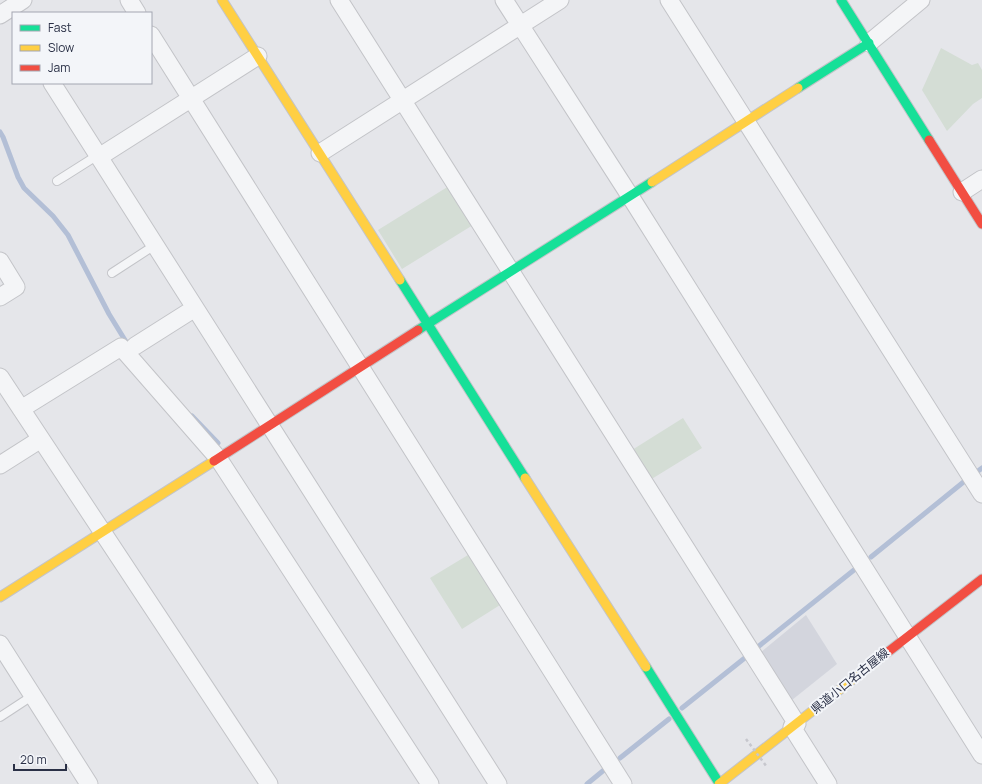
<svg xmlns="http://www.w3.org/2000/svg" width="982" height="784" font-family="Manrope,'Noto Sans JP',sans-serif">
	<style>
		.built { fill: #d3d5dd }
		.green { fill: #d4ddd5 }
		.lines { fill: none; stroke-linecap: round; stroke-linejoin: round }
		.stream { stroke: #b3bfd6; stroke-width: 5 }
		.lane-casing { stroke: #c3c4c8; stroke-width: 10 }
		.street-casing { stroke: #c3c4c8; stroke-width: 19 }
		.fast-casing { stroke: #c3c4c8; stroke-width: 11 }
		.slow-casing { stroke: #c3c4c8; stroke-width: 11 }
		.jam-casing { stroke: #c3c4c8; stroke-width: 11 }
		.lane { stroke: #f4f5f7; stroke-width: 8 }
		.street { stroke: #f4f5f7; stroke-width: 17 }
		.fast { stroke: #16e098; stroke-width: 9 }
		.slow { stroke: #ffcf43; stroke-width: 9 }
		.jam { stroke: #f24e42; stroke-width: 9 }
		.path-bridge { stroke: #c6c7cd; stroke-width: 2.5; stroke-dasharray: 3 3; stroke-linecap: butt }
		.labels { text-anchor: middle; stroke-width: 4; stroke-linejoin: round; paint-order: stroke }
		.street-label { font-size: 12px; fill: #2a3046; stroke: #f3f5f9 }
	</style>
	<rect width="100%" height="100%" fill="#e5e6ea"/>
	<path class="built" d="M 806,615 L 837,664 L 792,700 L 760,653 Z"/>
	<path class="green" d="M 941,48 L 972,65 L 978,63 L 982,70 L 982,98 L 973,104 L 947,131 L 922,90 Z
		M 449,186 L 473,225 L 402,269 L 378,230 Z
		M 683,418 L 702,448 L 650,480 L 632,450 Z
		M 468,555 L 500,605 L 462,629 L 430,578 Z"/>
	<g class="lines">
		<path class="stream" d="M 0,132 L 3,137 L 18,177 L 24,188 L 53,216 L 68,235 L 109,314 L 128,345
			M 192,416 L 218,443
			M 978,471 L 982,468
			M 871,557 L 966,480
			M 759,646 L 854,570
			M 682,708 L 746,657
			M 620,758 L 669,719
			M 587,784 L 604,770"/>
		<g class="lane-casing">
			<path id="lane" d="M 57,181 L 98,155
				M 112,273 L 155,245
				M 0,717 L 32,696"/>
		</g>
		<g class="street-casing">
			<path id="street" d="M 129,0 L 137,13
				M 339,0 L 797,724
				M 504,0 L 630,196 L 982,755
				M 669,0 L 982,494
				M 0,15 L 23,0
				M 151,35 L 623,784
				M 869,43 L 921,0
				M 52,83 L 498,784
				M 320,153 L 560,0
				M 99,157 L 258,56
				M 962,192 L 982,179
				M 0,261 L 16,287 L 0,297
				M 135,346 L 195,308
				M 0,377 L 269,784
				M 21,409 L 121,347 L 218,458 L 430,784
				M 0,465 L 41,439
				M 0,644 L 89,784
				M 792,727 L 828,784"/>
		</g>
		<g class="fast-casing">
			<path id="fast" d="M 841,0 L 929,140
				M 798,88 L 869,43
				M 400,280 L 525,478
				M 418,330 L 652,182
				M 646,667 L 719,783"/>
		</g>
		<g class="slow-casing">
			<path id="slow" d="M 222,0 L 400,280
				M 652,182 L 798,88
				M 525,478 L 646,667
				M 0,597 L 214,461
				M 719,784 L 866,669"/>
		</g>
		<g class="jam-casing">
			<path id="jam" d="M 929,140 L 982,224
				M 214,461 L 418,330
				M 866,669 L 982,579"/>
		</g>
		<use href="#lane" class="lane"/>
		<use href="#street" class="street"/>
		<use href="#fast" class="fast"/>
		<use href="#slow" class="slow"/>
		<use href="#jam" class="jam"/>
		<path class="path-bridge" d="M 746,739 L 767,767"/>
	</g>
	<g class="labels">
		<g class="street-label">
			<text transform="translate(850 681) rotate(-39)" y="4">県道小口名古屋線</text>
		</g>
	</g>
	<rect x="12" y="12" width="140" height="72" fill="#f3f5f9" stroke="#a3a6b1"/>
	<rect x="20" y="25" width="20" height="6" fill="#16e098" stroke="#a3a6b1"/>
	<text x="48" y="32" font-size="12" fill="#2a3046">Fast</text>
	<rect x="20" y="45" width="20" height="6" fill="#ffcf43" stroke="#a3a6b1"/>
	<text x="48" y="52" font-size="12" fill="#2a3046">Slow</text>
	<rect x="20" y="65" width="20" height="6" fill="#f24e42" stroke="#a3a6b1"/>
	<text x="48" y="72" font-size="12" fill="#2a3046">Jam</text>
	<path d="M14 764v6h52v-6" fill="none" stroke="#2a3046" stroke-width="2"/>
	<text x="20" y="764" font-size="12" fill="#2a3046" stroke="#f3f5f9" stroke-width="3" paint-order="stroke">20 m</text>
</svg>
